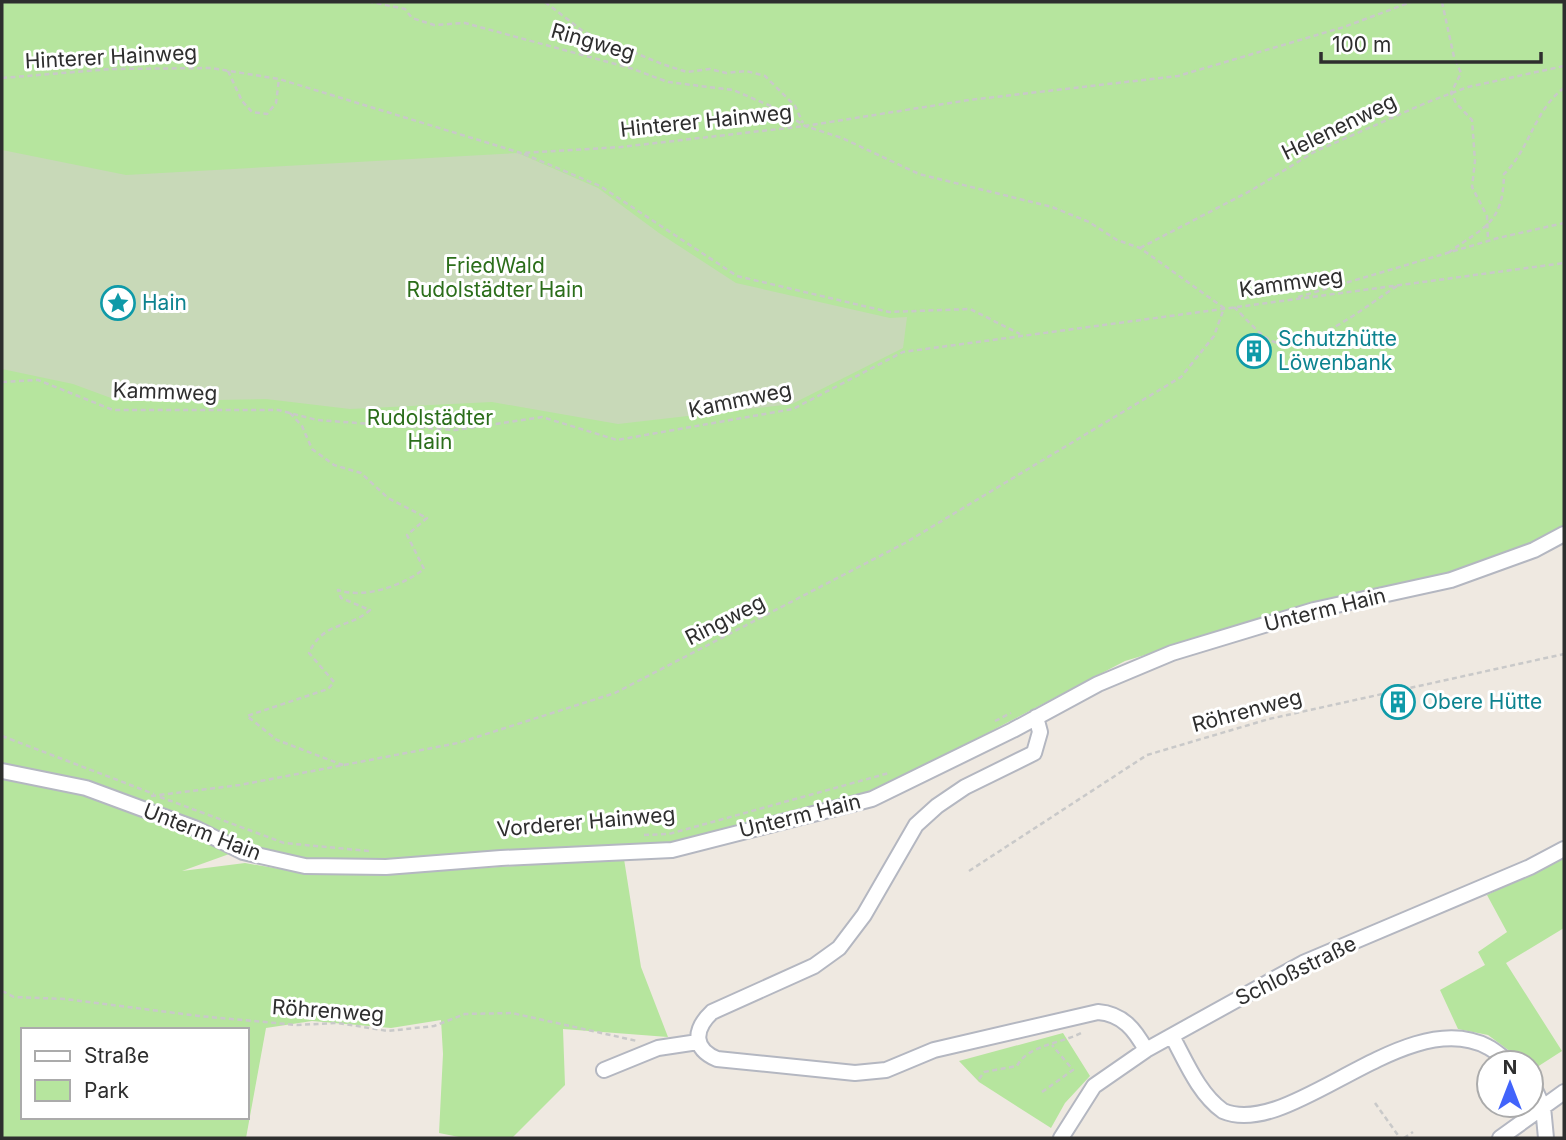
<svg xmlns="http://www.w3.org/2000/svg" width="1566" height="1140" font-family="Inter,sans-serif">
	<style>
		.green { fill: #b6e59e; fill-rule: evenodd }
		.cemetery { fill: #c8d9b8 }
		.lines { fill: none; stroke-linecap: round; stroke-linejoin: round }
		.minor-casing { stroke: #b4b7c1; stroke-width: 18 }
		.path { stroke: #c9c9c9; stroke-width: 2.5; stroke-dasharray: 5 3.5; stroke-linecap: butt }
		.minor { stroke: #fff; stroke-width: 14 }
		.labels { text-anchor: middle; stroke-width: 6; stroke-linejoin: round; paint-order: stroke }
		.street-label { font-size: 21px; fill: #2e2e2e; stroke: #fff }
		.park-label { font-size: 21px; fill: #2c6e1b; stroke: #fff }
		.culture-label { font-size: 21px; fill: #0d838f; stroke: #fff; text-anchor: start }
	</style>
	<rect width="100%" height="100%" fill="#efe9e1"/>
	<path class="green" d="M 2,2 L 1564,2 L 1564,528 L 1459,573 L 1201,638 L 1125,661 L 905,776 L 850,799 L 661,847 L 352,862 L 232,853 L 182,871 L 245,863 L 309,874 L 407,873 L 624,859 L 641,967 L 668,1037 L 563,1029 L 565,1085 L 512,1138 L 464,1138 L 439,1133 L 443,1054 L 441,1020 L 391,1028 L 312,1021 L 266,1028 L 246,1138 L 2,1138 L 2,779 L 29,785 L 29,774 L 2,768 ZM 23,1030 L 247,1030 L 247,1117 L 23,1117 Z
		M 1564,857 L 1564,928 L 1506,963 L 1562,1051 L 1534,1069 L 1531,1063 L 1526,1063 L 1488,1035 L 1458,1029 L 1440,990 L 1485,965 L 1478,952 L 1507,932 L 1487,895 Z
		M 1063,1033 L 1090,1076 L 1065,1103 L 1051,1128 L 979,1082 L 959,1061 Z"/>
	<path class="cemetery" d="M 2,150 L 126,175 L 518,153 L 598,188 L 659,233 L 736,283 L 890,318 L 907,317 L 903,348 L 792,404 L 618,424 L 492,402 L 350,409 L 266,399 L 161,401 L 111,398 L 73,384 L 2,369 Z"/>
	<g class="lines">
		<g class="minor-casing">
			<path id="minor" d="M 1036,717 L 1040,732 L 1034,753 L 965,787 L 937,806 L 916,825 L 864,915 L 839,948 L 814,966 L 712,1012 C 693,1030 693,1049 717,1059 L 855,1073 L 886,1070 L 934,1050 L 1098,1012 C 1123,1014 1135,1030 1146,1050
				M 2,771 L 86,788 L 197,829 L 243,852 L 305,866 L 386,867 L 501,858 L 672,850 L 872,799 L 1013,730 L 1098,684 L 1172,653 L 1314,610 L 1451,580 L 1534,550 L 1564,534
				M 1172,1036 C 1186,1062 1199,1094 1223,1111 C 1291,1140 1405,1003 1488,1047 C 1496,1051 1503,1058 1510,1063
				M 604,1070 L 658,1048 L 698,1042
				M 1531,1081 L 1543,1107 L 1546,1138
				M 1061,1138 L 1094,1086 L 1146,1050 L 1303,963 L 1530,867 L 1564,849
				M 1500,1138 L 1564,1092"/>
		</g>
		<path class="path" d="M 545,2 L 584,32 L 662,64 L 687,72 L 710,69 L 726,73 L 746,71 L 765,76 L 795,106 L 803,123
			M 1442,2 L 1454,57 L 1461,73 L 1451,93 L 1456,103 L 1472,120 L 1475,161 L 1472,187 L 1487,216 L 1488,241
			M 228,71 L 242,101 L 252,112 L 267,114 L 276,103 L 279,79
			M 2,78 L 111,69 L 211,68 L 279,79 L 521,153 L 621,147 L 805,126 L 969,100 L 1178,76 L 1344,27 L 1411,2
			M 524,154 L 600,186 L 737,276 L 889,312 L 970,309 L 1020,334
			M 1140,248 L 1252,190 L 1314,152 L 1428,102 L 1468,87 L 1564,66
			M 1448,253 C 1485,226 1503,224 1504,174 C 1530,149 1534,110 1564,88
			M 1298,297 L 1498,238 L 1564,223
			M 1234,307 C 1245,317 1257,333 1270,340 C 1302,359 1370,303 1397,286
			M 2,382 L 38,380 L 113,410 L 278,410 L 317,420 L 455,430 L 542,417 L 617,440 L 793,409 L 903,352 L 1564,263
			M 290,413 L 302,426 L 312,449 L 334,465 L 361,473 L 388,498 L 427,518 L 407,535 L 424,569 C 402,586 364,599 338,590 L 341,598 L 370,610 C 349,629 323,621 309,653 L 334,682 L 328,689 L 247,716 L 277,740 L 343,765
			M 995,721 L 1011,713
			M 2,736 L 154,794
			M 151,796 L 240,785 L 458,743 L 615,693 L 905,543 L 1181,377 L 1214,336 L 1224,308 L 1140,248 L 1117,240 L 1089,222 L 1052,207 L 919,174 L 842,138 L 805,126 L 780,110 L 733,90 L 668,82 L 630,68 L 465,23 L 434,25 L 412,18 L 405,9 L 371,2
			M 160,797 L 284,843 L 369,851
			M 644,835 L 669,834 L 889,773
			M 969,871 L 1147,755 L 1269,719 L 1564,654
			M 2,991 L 14,997 L 65,999 L 199,1016 L 297,1025 L 338,1023 L 388,1031 L 434,1026 L 465,1014 L 512,1013 L 637,1041
			M 979,1079 L 984,1072 L 1017,1066 C 1027,1045 1064,1043 1083,1032
			M 1042,1092 L 1073,1070 L 1052,1045
			M 1375,1103 L 1400,1138
			M 1404,1138 L 1413,1132"/>
		<use href="#minor" class="minor"/>
	</g>
	<defs>
		<g id="sight-ring" transform="scale(1.75)"><circle r="9.5" fill="#fff" stroke="#0f9aa8" stroke-width="1.5"/><path d="M0-6L1.8-2.2L6-1.7L2.9 1.2L3.7 5.4L0 3.3L-3.7 5.4L-2.9 1.2L-6-1.7L-1.8-2.2Z" fill="#0f9aa8"/></g>
		<g id="building-ring" transform="scale(1.75)"><circle r="9.5" fill="#fff" stroke="#0f9aa8" stroke-width="1.5"/><path d="M-4-6H4V6H1V3H-1V6H-4ZM-2.5-4.3h1.7v1.8h-1.7ZM.8-4.3h1.7v1.8H.8ZM-2.5-1h1.7V.8h-1.7ZM.8-1h1.7V.8H.8Z" fill="#0f9aa8"/></g>
	</defs>
	<g fill-rule="evenodd">
		<use href="#sight-ring" x="118" y="303"/>
		<use href="#building-ring" x="1254" y="351"/>
		<use href="#building-ring" x="1398" y="702"/>
	</g>
	<g class="labels">
		<g class="street-label">
			<text transform="translate(593 42) rotate(16)" y="7">Ringweg</text>
			<text transform="translate(111 57) rotate(-3)" y="7">Hinterer Hainweg</text>
			<text transform="translate(706 121) rotate(-6)" y="7">Hinterer Hainweg</text>
			<text transform="translate(1339 127) rotate(-26)" y="7">Helenenweg</text>
			<text transform="translate(1291 283) rotate(-8)" y="7">Kammweg</text>
			<text transform="translate(165 392) rotate(2)" y="7">Kammweg</text>
			<text transform="translate(740 400) rotate(-12)" y="7">Kammweg</text>
			<text transform="translate(1325 610) rotate(-14)" y="7">Unterm Hain</text>
			<text transform="translate(725 620) rotate(-27)" y="7">Ringweg</text>
			<text transform="translate(1247 711) rotate(-15)" y="7">Röhrenweg</text>
			<text transform="translate(800 816) rotate(-14)" y="7">Unterm Hain</text>
			<text transform="translate(586 822) rotate(-5)" y="7">Vorderer Hainweg</text>
			<text transform="translate(202 832) rotate(21)" y="7">Unterm Hain</text>
			<text transform="translate(1296 971) rotate(-26)" y="7">Schloßstraße</text>
			<text transform="translate(328 1011) rotate(4)" y="7">Röhrenweg</text>
		</g>
		<g class="park-label">
			<text x="495" y="273">FriedWald<tspan x="495" dy="24">Rudolstädter Hain</tspan></text>
			<text x="430" y="425">Rudolstädter<tspan x="430" dy="24">Hain</tspan></text>
		</g>
		<g class="culture-label">
			<text x="142" y="310">Hain</text>
			<text x="1278" y="346">Schutzhütte<tspan x="1278" dy="24">Löwenbank</tspan></text>
			<text x="1422" y="709">Obere Hütte</text>
		</g>
	</g>
	<rect width="1566" height="1140" fill="none" stroke="#2e2e2e" stroke-width="7"/>
	<rect x="21" y="1028" width="228" height="91" fill="#ffffff" stroke="#ababab" stroke-width="2"/>
	<rect x="35" y="1051" width="35" height="10" fill="#ffffff" stroke="#ababab" stroke-width="2"/>
	<text x="84" y="1063" font-size="21" fill="#2e2e2e">Straße</text>
	<rect x="35" y="1080" width="35" height="21" fill="#b6e59e" stroke="#ababab" stroke-width="2"/>
	<text x="84" y="1098" font-size="21" fill="#2e2e2e">Park</text>
	<g transform="translate(1510 1084)"><circle r="33" fill="#ffffff" stroke="#ababab" stroke-width="2"/>
	<path d="M0-5L12 26L0 18L-12 26Z" fill="#4264fb"/>
	<text y="-10" font-size="19" font-weight="bold" text-anchor="middle" fill="#2e2e2e">N</text>
	</g>
	<path d="M1321 52v10h220v-10" fill="none" stroke="#2e2e2e" stroke-width="3.5"/>
	<text x="1332" y="52" font-size="21" fill="#2e2e2e" stroke="#ffffff" stroke-width="5" paint-order="stroke">100 m</text>
</svg>
